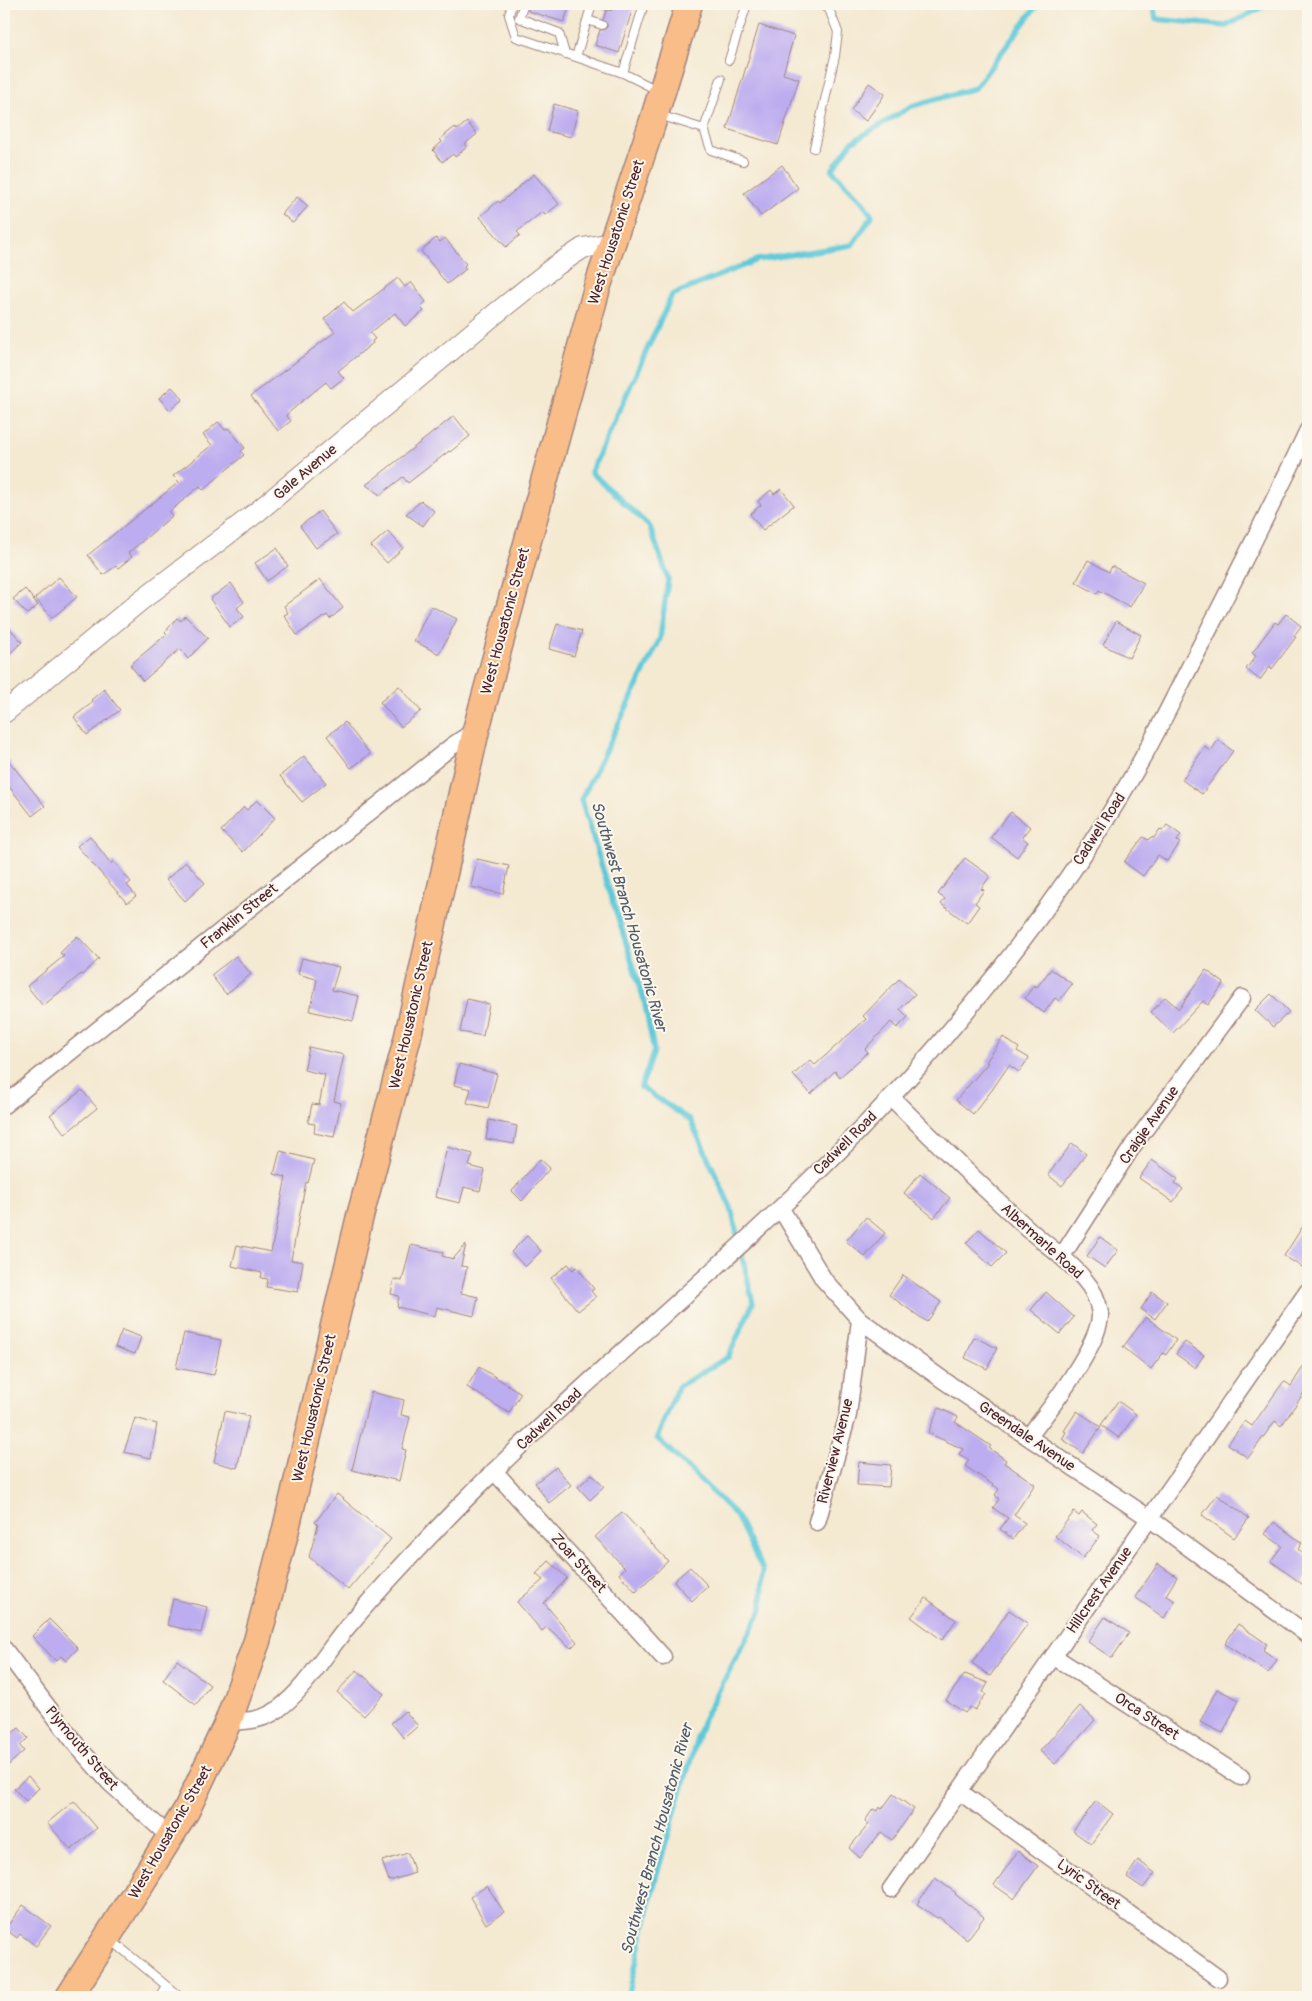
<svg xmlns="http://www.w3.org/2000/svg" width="1312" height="2001" font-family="Pangolin,sans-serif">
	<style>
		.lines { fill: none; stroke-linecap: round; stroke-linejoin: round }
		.stream { stroke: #5fc9d9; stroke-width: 5.5 }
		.building { fill: #bcacf0 }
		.service-casing { stroke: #9f847e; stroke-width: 10 }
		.minor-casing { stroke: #9f847e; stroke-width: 19 }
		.tertiary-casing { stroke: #9f847e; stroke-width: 22 }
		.trunk-casing { stroke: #9f847e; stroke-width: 29 }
		.service { stroke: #fff; stroke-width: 8 }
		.minor { stroke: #fff; stroke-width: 16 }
		.tertiary { stroke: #fff; stroke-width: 20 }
		.trunk { stroke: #f9bd89; stroke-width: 26 }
		.labels { text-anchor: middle; stroke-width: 4; stroke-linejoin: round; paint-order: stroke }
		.street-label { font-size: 15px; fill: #4a1f2b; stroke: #fbf7ec }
		.water-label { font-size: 16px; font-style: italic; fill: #515a68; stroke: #fbf7ec }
	</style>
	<rect width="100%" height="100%" fill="#fbf7ec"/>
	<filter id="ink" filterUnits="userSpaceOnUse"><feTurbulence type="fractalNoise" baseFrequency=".02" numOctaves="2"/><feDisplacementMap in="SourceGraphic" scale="10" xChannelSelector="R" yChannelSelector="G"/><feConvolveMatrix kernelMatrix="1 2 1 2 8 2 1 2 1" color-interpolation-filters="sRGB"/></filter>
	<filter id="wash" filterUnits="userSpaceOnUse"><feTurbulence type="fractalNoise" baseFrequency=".0096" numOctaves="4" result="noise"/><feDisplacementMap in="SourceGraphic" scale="20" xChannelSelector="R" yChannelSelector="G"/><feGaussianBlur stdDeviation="1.12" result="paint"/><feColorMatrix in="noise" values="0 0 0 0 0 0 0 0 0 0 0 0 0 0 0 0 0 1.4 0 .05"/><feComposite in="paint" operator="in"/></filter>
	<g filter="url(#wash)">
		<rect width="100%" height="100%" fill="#f4e9d1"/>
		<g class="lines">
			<path class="stream" d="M 1153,4 L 1156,19 L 1226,26 L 1268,4
				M 628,1997 L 657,1873 L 702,1722 L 762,1609 L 763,1570 L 736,1515 L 657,1438 L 678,1387 L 728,1357 L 753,1303 L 731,1208 L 691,1121 L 641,1087 L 654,1051 L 644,1000 L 581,800 L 660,639 L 668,579 L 650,527 L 591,472 L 672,295 L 757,260 L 852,245 L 872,216 L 862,201 L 832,170 L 852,142 L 912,106 L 975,88 L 1038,4"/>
		</g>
		<g id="blocks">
			<path class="building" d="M 530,4 L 570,4 L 564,22 L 528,11 Z
				M 613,4 L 634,4 L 619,53 L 595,45 L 600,30 L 603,30 L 607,27 L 607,24 L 603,20 L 606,11 L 612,10 Z
				M 759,25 L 794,36 L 783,74 L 799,79 L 778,145 L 727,129 Z
				M 869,83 L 885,94 L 866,121 L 851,110 Z
				M 554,104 L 578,111 L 571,137 L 547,131 Z
				M 467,122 L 477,134 L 465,144 L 467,147 L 455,157 L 453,154 L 442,162 L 433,150 L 442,142 L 440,139 L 455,127 L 457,130 Z
				M 782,165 L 798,188 L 761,216 L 744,193 Z
				M 534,174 L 559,204 L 545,215 L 542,212 L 517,232 L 520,235 L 506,247 L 480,217 L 498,201 L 500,203 Z
				M 297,197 L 308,206 L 293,223 L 282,214 Z
				M 436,238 L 440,242 L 445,238 L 466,264 L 464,266 L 466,269 L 447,284 L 421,251 Z
				M 398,278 L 405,287 L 411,282 L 426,302 L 420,307 L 424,311 L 405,326 L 395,313 L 370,333 L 375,339 L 372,341 L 373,343 L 338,371 L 344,378 L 331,388 L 326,382 L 300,403 L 286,415 L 291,421 L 278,431 L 251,396 L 335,332 L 324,319 L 344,302 L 353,312 Z
				M 172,387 L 183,399 L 170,410 L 159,398 Z
				M 454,416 L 470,436 L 450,452 L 449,451 L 408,483 L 403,477 L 380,495 L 366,485 Z
				M 218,422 L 225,430 L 228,428 L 245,448 L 241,451 L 244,455 L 203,490 L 200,486 L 169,512 L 172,516 L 128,553 L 132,557 L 118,568 L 116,566 L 103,575 L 88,555 L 179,482 L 173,476 L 212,445 L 203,435 Z
				M 781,489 L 794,505 L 763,530 L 750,514 L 761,505 L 758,501 L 771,490 L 774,494 Z
				M 421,501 L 434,511 L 423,526 L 406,514 Z
				M 320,511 L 337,534 L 316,548 L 300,526 Z
				M 388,531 L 403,548 L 387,563 L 371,546 Z
				M 277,548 L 288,566 L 267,581 L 255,563 Z
				M 1088,560 L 1109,572 L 1112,566 L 1144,583 L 1130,607 L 1099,590 L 1097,594 L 1076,582 Z
				M 59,577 L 77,597 L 52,618 L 35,598 Z
				M 320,579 L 343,608 L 330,619 L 327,615 L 297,635 L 284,615 L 288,613 L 284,606 Z
				M 231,583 L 244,602 L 237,608 L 244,617 L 230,627 L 210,599 Z
				M 25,589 L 38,605 L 27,614 L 13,599 Z
				M 431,606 L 457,619 L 439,654 L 414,641 Z
				M 1286,614 L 1301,626 L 1294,636 L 1296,637 L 1272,669 L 1270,666 L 1260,680 L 1246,669 L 1256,656 L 1252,653 L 1275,622 L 1278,624 Z
				M 185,616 L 208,638 L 188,659 L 180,649 L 143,681 L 130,665 L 167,634 L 165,632 L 177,618 L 181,621 Z
				M 1116,621 L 1141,635 L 1129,658 L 1103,645 Z
				M 4,622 L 22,642 L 4,659 Z
				M 557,624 L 582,631 L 574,656 L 549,649 Z
				M 399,686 L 421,711 L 401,727 L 380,702 Z
				M 104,689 L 120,710 L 87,735 L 74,717 L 93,702 L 91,700 Z
				M 345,722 L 370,754 L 351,768 L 327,736 Z
				M 1218,740 L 1233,751 L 1202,794 L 1182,780 L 1205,747 L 1211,751 Z
				M 4,755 L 45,806 L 32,816 L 4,780 Z
				M 304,756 L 326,783 L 302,802 L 280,776 Z
				M 257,800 L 275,818 L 243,852 L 221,831 L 244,807 L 247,810 Z
				M 1011,812 L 1030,827 L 1022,837 L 1028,842 L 1017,857 L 991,837 Z
				M 1167,825 L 1181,835 L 1177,841 L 1180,843 L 1167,861 L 1158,855 L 1143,876 L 1124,862 L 1143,837 L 1148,840 L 1151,837 L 1154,838 L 1160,829 L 1162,831 Z
				M 90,836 L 111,864 L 113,861 L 131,882 L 127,885 L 136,896 L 127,903 L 77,846 Z
				M 965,858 L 990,876 L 981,889 L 984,890 L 975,903 L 979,906 L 967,923 L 941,904 L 945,899 L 938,894 Z
				M 477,859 L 509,866 L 503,894 L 471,887 Z
				M 186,862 L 205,883 L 185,901 L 166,880 Z
				M 77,936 L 99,959 L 82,975 L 81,974 L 43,1006 L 27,986 L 64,956 L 60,953 Z
				M 236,956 L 251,974 L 226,994 L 211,975 Z
				M 302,958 L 339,967 L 332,990 L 359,996 L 353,1021 L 310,1011 L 317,980 L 316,979 L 298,974 Z
				M 1051,969 L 1072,984 L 1059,1001 L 1055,998 L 1044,1013 L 1025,998 L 1034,985 L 1037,987 Z
				M 1206,970 L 1224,983 L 1208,1005 L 1203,1001 L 1173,1033 L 1151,1012 L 1165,997 L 1179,1009 Z
				M 899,979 L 915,994 L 900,1009 L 908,1017 L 897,1028 L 891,1022 L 865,1049 L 868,1052 L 840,1077 L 835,1071 L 811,1094 L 793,1075 L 810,1060 L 815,1065 L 866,1019 L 863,1016 Z
				M 1271,994 L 1289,1012 L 1273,1027 L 1255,1010 Z
				M 467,999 L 489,1004 L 483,1036 L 460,1032 Z
				M 1003,1037 L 1019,1048 L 1017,1051 L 1029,1058 L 1019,1072 L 1009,1065 L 992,1090 L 973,1114 L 956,1100 L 988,1063 L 986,1062 Z
				M 309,1047 L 344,1055 L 334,1101 L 341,1103 L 334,1137 L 314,1133 L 315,1124 L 308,1123 L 312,1104 L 319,1105 L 325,1075 L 304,1070 Z
				M 459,1064 L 497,1074 L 488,1108 L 467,1103 L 471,1089 L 454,1085 Z
				M 82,1090 L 97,1108 L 65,1134 L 50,1115 Z
				M 489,1120 L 517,1126 L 514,1144 L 486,1139 Z
				M 1072,1143 L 1086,1154 L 1062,1186 L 1048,1175 Z
				M 447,1147 L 473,1154 L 469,1166 L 485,1170 L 480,1191 L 464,1187 L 460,1203 L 435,1197 Z
				M 280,1151 L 314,1160 L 308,1183 L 306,1182 L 291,1260 L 303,1262 L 298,1292 L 266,1287 L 268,1279 L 261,1278 L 262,1273 L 232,1266 L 237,1245 L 271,1252 L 286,1177 L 274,1174 Z
				M 540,1159 L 550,1168 L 522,1201 L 512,1191 Z
				M 1152,1160 L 1178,1179 L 1175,1183 L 1183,1189 L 1173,1202 L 1139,1178 Z
				M 920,1173 L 950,1198 L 934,1218 L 904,1193 Z
				M 866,1217 L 885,1233 L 865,1257 L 846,1241 Z
				M 1308,1218 L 1308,1257 L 1302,1267 L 1284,1256 Z
				M 979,1229 L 1006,1253 L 992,1267 L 966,1243 Z
				M 527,1236 L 541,1251 L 525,1267 L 511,1252 Z
				M 1100,1237 L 1118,1250 L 1105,1268 L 1087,1256 Z
				M 466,1244 L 461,1266 L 467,1267 L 461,1293 L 478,1297 L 474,1316 L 437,1307 L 435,1316 L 397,1307 L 399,1296 L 391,1294 L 394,1279 L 402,1281 L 411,1245 L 443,1252 L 442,1256 L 453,1259 Z
				M 568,1264 L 573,1270 L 577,1267 L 594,1289 L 591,1291 L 596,1297 L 578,1311 L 551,1278 Z
				M 903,1275 L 941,1302 L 927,1322 L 889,1295 Z
				M 1046,1292 L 1074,1317 L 1060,1334 L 1031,1310 Z
				M 1152,1292 L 1167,1302 L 1155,1319 L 1141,1309 Z
				M 1146,1317 L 1176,1340 L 1166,1355 L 1163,1353 L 1151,1369 L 1123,1347 Z
				M 122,1330 L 141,1337 L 135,1354 L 115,1347 Z
				M 184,1333 L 221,1340 L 214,1375 L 176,1368 Z
				M 974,1337 L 997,1348 L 987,1369 L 965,1358 Z
				M 1185,1342 L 1204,1355 L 1195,1368 L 1176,1354 Z
				M 1308,1359 L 1308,1387 L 1281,1426 L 1275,1421 L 1248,1458 L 1228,1444 L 1245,1421 L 1252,1426 L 1284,1381 L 1291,1386 Z
				M 479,1367 L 521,1393 L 509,1413 L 467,1387 Z
				M 371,1392 L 404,1400 L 401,1415 L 410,1417 L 402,1449 L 406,1450 L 399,1481 L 352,1470 Z
				M 1118,1401 L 1136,1414 L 1119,1438 L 1101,1425 Z
				M 939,1408 L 958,1417 L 955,1422 L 991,1446 L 989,1448 L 1006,1460 L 1004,1463 L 1035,1484 L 1014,1515 L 1025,1523 L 1013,1539 L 1000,1529 L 1008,1518 L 993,1508 L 999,1499 L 995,1495 L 999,1489 L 965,1466 L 969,1460 L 959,1454 L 963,1449 L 928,1433 Z
				M 225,1411 L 249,1416 L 237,1468 L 214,1462 Z
				M 1077,1411 L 1101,1427 L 1083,1453 L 1062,1439 L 1066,1432 L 1064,1431 Z
				M 135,1418 L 157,1424 L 151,1458 L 124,1452 Z
				M 859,1462 L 891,1465 L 889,1487 L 857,1485 Z
				M 556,1467 L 571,1485 L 549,1503 L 535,1483 Z
				M 592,1474 L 604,1487 L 590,1500 L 578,1487 Z
				M 337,1494 L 391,1539 L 348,1590 L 309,1557 L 318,1525 L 315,1522 Z
				M 1217,1495 L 1249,1518 L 1234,1538 L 1202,1515 Z
				M 622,1512 L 668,1561 L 636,1592 L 619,1574 L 625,1568 L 595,1537 Z
				M 1074,1512 L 1079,1516 L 1082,1512 L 1097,1524 L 1092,1530 L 1100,1536 L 1083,1558 L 1055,1536 Z
				M 1274,1522 L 1302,1543 L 1298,1549 L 1308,1557 L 1308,1576 L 1302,1584 L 1271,1561 L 1282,1546 L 1265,1534 Z
				M 549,1561 L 567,1578 L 544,1603 L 577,1642 L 571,1648 L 547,1627 L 542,1631 L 517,1602 L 543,1580 L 536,1574 Z
				M 1158,1564 L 1177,1577 L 1166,1595 L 1175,1601 L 1164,1618 L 1135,1597 Z
				M 690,1567 L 708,1586 L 692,1601 L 674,1581 Z
				M 926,1598 L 956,1620 L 942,1640 L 911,1617 Z
				M 173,1599 L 207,1607 L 201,1633 L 167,1625 Z
				M 1009,1610 L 1028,1623 L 990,1676 L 972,1663 Z
				M 1105,1617 L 1129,1633 L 1112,1658 L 1088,1642 Z
				M 49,1619 L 78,1648 L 66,1661 L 61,1656 L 56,1661 L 32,1636 Z
				M 1238,1624 L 1267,1644 L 1263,1650 L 1277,1660 L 1268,1673 L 1225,1644 Z
				M 177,1660 L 210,1685 L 196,1705 L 163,1680 Z
				M 357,1670 L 384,1694 L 364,1716 L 337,1692 Z
				M 965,1674 L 988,1683 L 983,1692 L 986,1694 L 975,1710 L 970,1707 L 965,1713 L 946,1700 Z
				M 1217,1689 L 1239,1700 L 1223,1733 L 1200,1722 Z
				M 1080,1706 L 1095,1720 L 1055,1764 L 1040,1751 Z
				M 405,1711 L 418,1726 L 404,1738 L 391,1723 Z
				M 4,1723 L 12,1733 L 19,1728 L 28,1738 L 20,1746 L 24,1751 L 4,1769 Z
				M 28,1776 L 39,1788 L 26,1801 L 14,1789 Z
				M 893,1794 L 914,1809 L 892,1840 L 881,1832 L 860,1858 L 849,1848 L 869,1824 L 865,1821 L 873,1809 L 877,1811 L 879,1807 L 882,1809 Z
				M 74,1801 L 97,1828 L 71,1850 L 47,1823 Z
				M 1096,1801 L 1113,1814 L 1091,1844 L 1073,1831 Z
				M 1018,1851 L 1038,1866 L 1014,1899 L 994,1885 Z
				M 408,1853 L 415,1873 L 389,1881 L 382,1861 Z
				M 1138,1860 L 1155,1873 L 1143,1888 L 1127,1877 Z
				M 935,1878 L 956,1893 L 955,1894 L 984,1917 L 967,1940 L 939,1917 L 937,1918 L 917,1904 Z
				M 487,1886 L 504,1912 L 486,1924 L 470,1897 Z
				M 23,1905 L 51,1926 L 36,1946 L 20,1934 L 17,1938 L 5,1929 Z"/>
		</g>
	</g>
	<g filter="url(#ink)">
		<use href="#blocks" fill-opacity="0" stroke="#9f847e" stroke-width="1"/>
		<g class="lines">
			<g class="service-casing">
				<path id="service" d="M 512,4 L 509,15 L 516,37 L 576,57
					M 524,4 L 519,18 L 559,33 L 565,54
					M 592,4 L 576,57 L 623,73 L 659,91
					M 601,4 L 608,6
					M 588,20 L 602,25
					M 729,60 L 747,4
					M 623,73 L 644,4
					M 659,115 L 704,129 L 721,79
					M 704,129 L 711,150 L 743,161
					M 814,148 L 835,56 L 838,32 L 829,9 L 821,4
					M 110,1939 L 180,1997
					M 159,1997 L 166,1986"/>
			</g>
			<g class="minor-casing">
				<path id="minor" d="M 891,1097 C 935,1141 979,1184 1025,1226 C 1044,1244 1067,1258 1084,1279 C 1093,1289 1098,1300 1100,1313 C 1102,1342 1048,1412 1029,1436
					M 4,1105 L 452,746 L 476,730
					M 781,1209 L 824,1280 L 860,1320 L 943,1380 L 1149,1518 L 1305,1633
					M 1062,1256 L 1134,1144 L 1242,998
					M 494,1471 L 663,1657
					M 817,1522 L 848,1415 L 860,1320
					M 4,1649 L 78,1747 L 110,1783 L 170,1837
					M 1053,1656 L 1241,1777
					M 228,1722 C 245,1721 262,1721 277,1710 C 307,1688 325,1653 349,1625 C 384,1584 422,1544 460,1505 C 615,1348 793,1214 937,1046 C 1007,964 1074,876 1129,782 C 1155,738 1177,691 1201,645 C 1237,574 1274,502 1308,430
					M 960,1792 L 1218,1978
					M 891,1889 L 1308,1291"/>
			</g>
			<g class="tertiary-casing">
				<path id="tertiary" d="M 4,713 L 140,601 L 257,512 L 495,314 L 554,267 L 583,248 L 612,243"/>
			</g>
			<g class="trunk-casing">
				<path id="trunk" d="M 69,1997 L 132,1898 L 186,1811 L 228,1722 L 257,1641 L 285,1533 L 359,1220 L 407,1040 L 476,730 L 597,288 L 651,127 L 689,4"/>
			</g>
			<use href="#service" class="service"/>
			<use href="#minor" class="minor"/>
			<use href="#tertiary" class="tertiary"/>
			<use href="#trunk" class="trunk"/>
		</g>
	</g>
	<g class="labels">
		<g class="street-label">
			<text transform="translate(616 232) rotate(-72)" y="5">West Housatonic Street</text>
			<text transform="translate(305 472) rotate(-40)" y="5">Gale Avenue</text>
			<text transform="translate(505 621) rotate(-75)" y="5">West Housatonic Street</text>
			<text transform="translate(1099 829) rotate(-57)" y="5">Cadwell Road</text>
			<text transform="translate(239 916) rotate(-39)" y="5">Franklin Street</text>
			<text transform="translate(411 1015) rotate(-77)" y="5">West Housatonic Street</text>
			<text transform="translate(1149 1125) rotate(-55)" y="5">Craigie Avenue</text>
			<text transform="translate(845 1143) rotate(-45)" y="5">Cadwell Road</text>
			<text transform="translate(1042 1241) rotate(42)" y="5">Albermarle Road</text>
			<text transform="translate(314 1408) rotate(-77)" y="5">West Housatonic Street</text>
			<text transform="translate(549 1419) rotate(-43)" y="5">Cadwell Road</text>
			<text transform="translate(1027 1436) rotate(34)" y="5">Greendale Avenue</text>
			<text transform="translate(835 1451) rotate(-76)" y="5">Riverview Avenue</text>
			<text transform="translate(579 1563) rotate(48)" y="5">Zoar Street</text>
			<text transform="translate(1099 1590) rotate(-55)" y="5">Hillcrest Avenue</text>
			<text transform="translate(1147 1716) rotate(33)" y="5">Orca Street</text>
			<text transform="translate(82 1748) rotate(50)" y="5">Plymouth Street</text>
			<text transform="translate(170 1832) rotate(-60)" y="5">West Housatonic Street</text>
			<text transform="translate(1089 1884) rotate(36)" y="5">Lyric Street</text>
		</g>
		<g class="water-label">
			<text transform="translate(630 916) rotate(74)" y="6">Southwest Branch Housatonic River</text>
			<text transform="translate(656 1839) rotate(-75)" y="6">Southwest Branch Housatonic River</text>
		</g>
	</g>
	<rect width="1312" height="2001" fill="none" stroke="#fbf7ec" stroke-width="20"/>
</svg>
